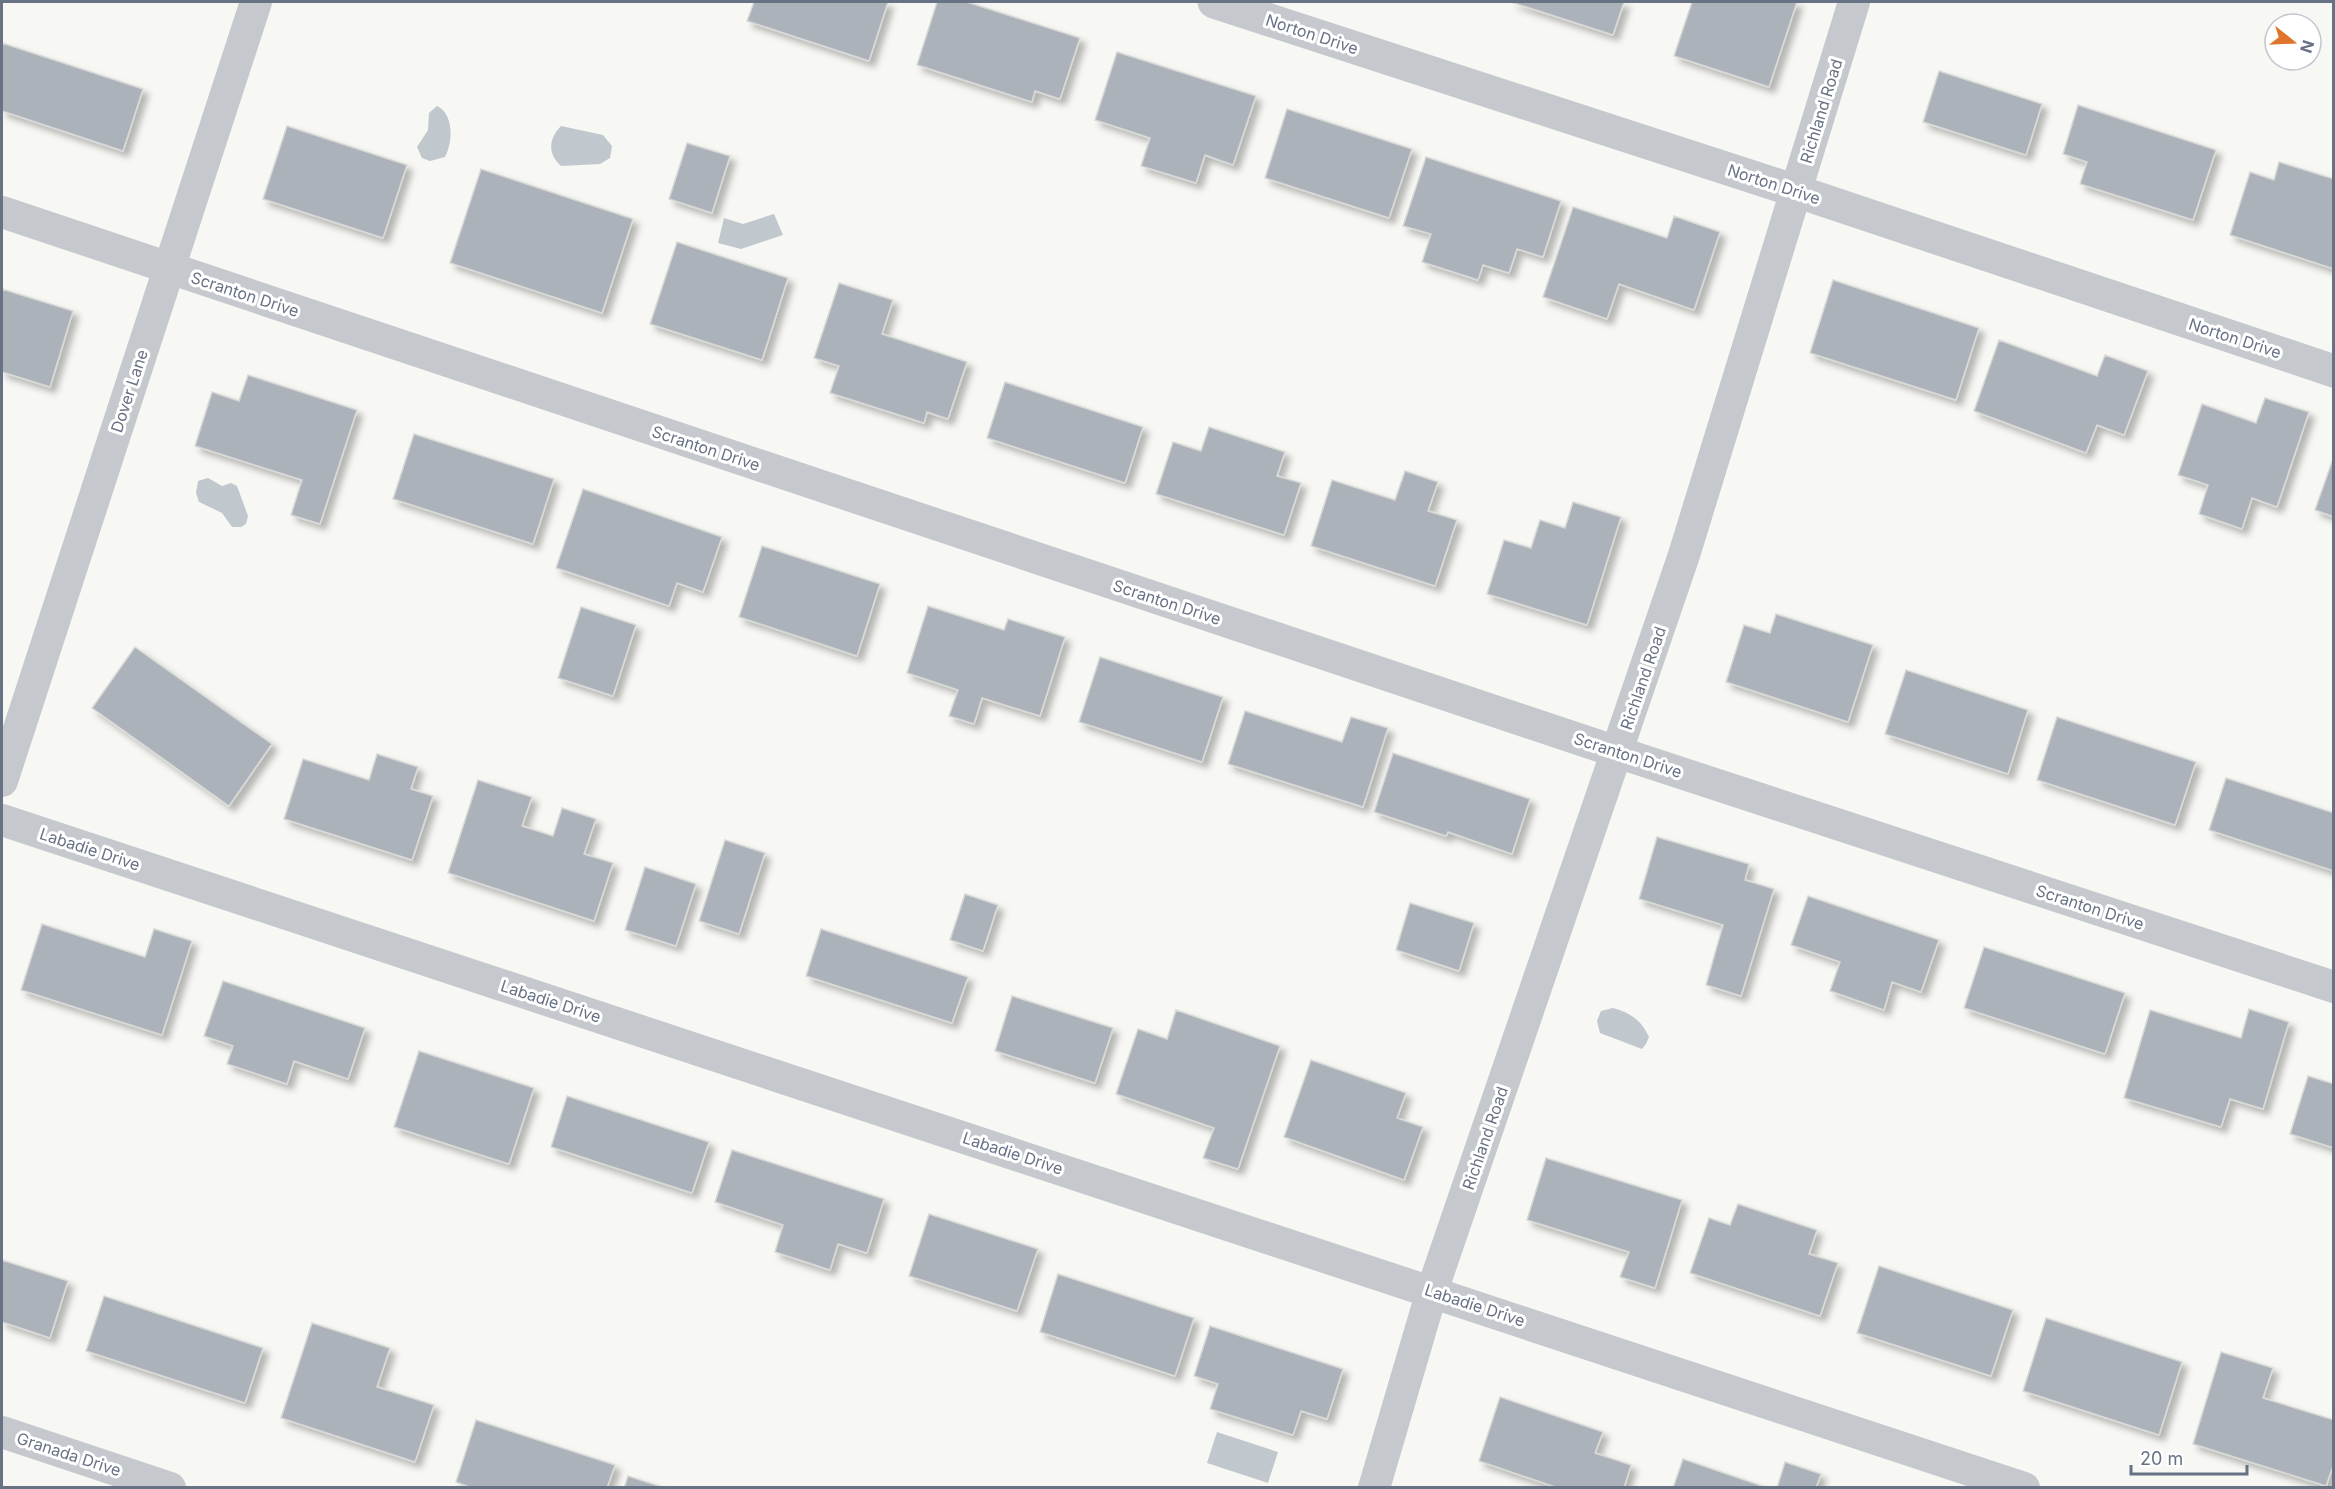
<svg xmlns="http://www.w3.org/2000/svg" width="2335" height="1489" font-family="Inter,sans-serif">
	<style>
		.water { fill: #c0c7cd }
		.building { fill: #abb2b9; stroke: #d8d9d7; stroke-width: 1.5; filter: url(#shadow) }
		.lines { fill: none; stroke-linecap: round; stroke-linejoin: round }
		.minor { stroke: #c5c8cc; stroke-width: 32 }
		.tertiary { stroke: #c5c8cc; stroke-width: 33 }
		.labels { text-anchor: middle; stroke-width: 6; stroke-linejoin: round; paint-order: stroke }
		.street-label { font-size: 16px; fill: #677285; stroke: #fff }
	</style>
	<defs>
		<filter id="shadow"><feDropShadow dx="5.5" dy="5.5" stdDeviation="3" flood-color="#0004"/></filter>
	</defs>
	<rect width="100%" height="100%" fill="#f7f7f4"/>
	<path class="water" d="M 437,106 C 454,114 453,142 445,157 L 430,161 L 422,158 L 417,147 L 428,130 L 429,113 Z
		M 561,126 L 603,135 L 612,146 L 610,158 L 600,164 L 561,166 C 547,154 549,138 561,126 Z
		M 774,214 L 783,235 L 741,249 L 718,243 L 724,218 L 743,224 Z
		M 208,478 L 222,486 L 231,483 L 237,486 L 248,516 L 246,524 L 241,527 L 232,527 L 222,513 L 199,502 L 196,493 L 198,481 Z
		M 1613,1008 C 1631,1013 1641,1020 1649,1037 L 1646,1044 L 1642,1049 L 1600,1033 L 1597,1021 L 1601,1011 Z
		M 1217,1432 L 1278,1452 L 1268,1483 L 1207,1463 Z"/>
	<path class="building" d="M 754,2 L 888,2 L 869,61 L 747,21 Z
		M 937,2 L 967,2 L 1080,38 L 1060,99 L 1035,91 L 1032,102 L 917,65 Z
		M 1511,2 L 1624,2 L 1613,35 Z
		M 1692,2 L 1797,2 L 1769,87 L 1674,56 Z
		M 2,43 L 143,89 L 123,151 L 2,111 Z
		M 1117,52 L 1256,96 L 1233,165 L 1205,155 L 1196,183 L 1141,166 L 1150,138 L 1095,120 Z
		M 1939,71 L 2042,104 L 2026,155 L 1923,122 Z
		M 2078,105 L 2216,150 L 2193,220 L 2080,184 L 2087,162 L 2063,154 Z
		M 1287,109 L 1412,149 L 1389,218 L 1265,178 Z
		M 287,126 L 407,165 L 383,238 L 263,199 Z
		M 687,143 L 730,156 L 712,213 L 669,199 Z
		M 1426,157 L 1561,201 L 1543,257 L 1517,249 L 1509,273 L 1483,265 L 1478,280 L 1422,262 L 1431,234 L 1403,226 Z
		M 2279,162 L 2334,179 L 2334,269 L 2230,235 L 2250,172 L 2274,180 Z
		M 481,169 L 633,219 L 602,313 L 450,263 Z
		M 1573,207 L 1667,238 L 1674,216 L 1720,232 L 1694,310 L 1619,284 L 1607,319 L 1543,297 Z
		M 677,242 L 788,278 L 762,360 L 650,324 Z
		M 1833,280 L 1979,328 L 1956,400 L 1810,353 Z
		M 839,283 L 893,300 L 882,334 L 967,362 L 948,419 L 927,412 L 924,423 L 830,393 L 839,366 L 814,358 Z
		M 2,289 L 73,311 L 50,387 L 2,372 Z
		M 1999,340 L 2097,376 L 2105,355 L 2148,371 L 2124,435 L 2097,425 L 2086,453 L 1974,411 Z
		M 248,375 L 357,410 L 320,524 L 291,515 L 302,480 L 195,446 L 212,392 L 239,401 Z
		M 1005,382 L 1143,427 L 1125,483 L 987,438 Z
		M 2265,398 L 2309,412 L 2277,507 L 2252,498 L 2242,529 L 2199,514 L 2208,485 L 2178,475 L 2202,404 L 2256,423 Z
		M 1209,427 L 1285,452 L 1277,476 L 1301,483 L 1284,535 L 1156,494 L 1173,442 L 1201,451 Z
		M 414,434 L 554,479 L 533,544 L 393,499 Z
		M 2334,456 L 2334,517 L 2315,510 Z
		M 1405,471 L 1438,482 L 1428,511 L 1457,520 L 1435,586 L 1311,546 L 1332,480 L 1395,500 Z
		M 583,489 L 722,537 L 703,592 L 677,583 L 669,606 L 556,568 Z
		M 1573,502 L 1621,517 L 1587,625 L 1487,594 L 1504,540 L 1531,548 L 1540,520 L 1565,528 Z
		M 762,546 L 880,584 L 857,656 L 739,617 Z
		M 928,606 L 1004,630 L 1008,619 L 1065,637 L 1040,716 L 982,698 L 974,724 L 949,716 L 958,690 L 907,673 Z
		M 581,607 L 636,625 L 613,696 L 558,678 Z
		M 1776,614 L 1873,645 L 1848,722 L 1726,682 L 1744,625 L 1770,633 Z
		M 135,647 L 272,744 L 229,806 L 92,708 Z
		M 1100,657 L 1223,697 L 1202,762 L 1079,722 Z
		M 1906,670 L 2028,710 L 2008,774 L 1885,734 Z
		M 1245,711 L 1342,742 L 1351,717 L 1388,728 L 1363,807 L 1228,764 Z
		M 2057,717 L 2196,762 L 2175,825 L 2037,780 Z
		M 1393,753 L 1530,799 L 1512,854 L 1448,832 L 1446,836 L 1374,812 Z
		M 377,754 L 418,767 L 411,789 L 433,796 L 412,860 L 284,819 L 303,759 L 369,780 Z
		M 2226,778 L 2334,813 L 2334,871 L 2209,830 Z
		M 478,780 L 532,797 L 522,826 L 553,836 L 562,808 L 596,819 L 584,854 L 613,863 L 594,921 L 448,873 Z
		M 1657,837 L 1749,864 L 1745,880 L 1774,889 L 1741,996 L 1706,985 L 1723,925 L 1639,899 Z
		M 725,840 L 765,853 L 739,934 L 699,921 Z
		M 645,867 L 696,884 L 676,946 L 625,930 Z
		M 965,894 L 998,905 L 983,951 L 950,940 Z
		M 1808,896 L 1939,940 L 1921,992 L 1892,982 L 1884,1010 L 1830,991 L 1840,962 L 1791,945 Z
		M 1410,903 L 1474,923 L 1459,971 L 1396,950 Z
		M 42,924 L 145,957 L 154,929 L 192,941 L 162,1035 L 21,990 Z
		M 821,929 L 968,977 L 952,1023 L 806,976 Z
		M 1984,947 L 2125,993 L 2105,1054 L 1964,1008 Z
		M 223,981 L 365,1028 L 348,1079 L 294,1061 L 287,1084 L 227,1064 L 233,1046 L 204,1036 Z
		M 1012,996 L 1113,1028 L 1095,1083 L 995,1051 Z
		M 2249,1009 L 2289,1022 L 2263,1109 L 2230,1099 L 2221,1127 L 2124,1098 L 2150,1010 L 2241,1038 Z
		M 1176,1010 L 1280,1046 L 1238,1169 L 1203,1158 L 1214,1128 L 1116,1094 L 1138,1029 L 1167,1039 Z
		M 419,1051 L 534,1088 L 509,1164 L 394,1127 Z
		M 1311,1060 L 1406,1093 L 1397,1118 L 1423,1127 L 1404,1180 L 1284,1137 Z
		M 2308,1076 L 2334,1084 L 2334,1148 L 2290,1134 Z
		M 567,1096 L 709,1142 L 692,1193 L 551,1147 Z
		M 732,1150 L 884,1199 L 867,1253 L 838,1244 L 830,1270 L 775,1252 L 783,1225 L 715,1202 Z
		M 1546,1158 L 1682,1200 L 1655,1288 L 1620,1277 L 1629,1252 L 1527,1220 Z
		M 1738,1204 L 1817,1230 L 1809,1254 L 1838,1263 L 1820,1316 L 1690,1273 L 1709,1218 L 1730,1225 Z
		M 929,1214 L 1038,1249 L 1017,1311 L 909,1276 Z
		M 2,1260 L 68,1281 L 50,1338 L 2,1322 Z
		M 1879,1266 L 2013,1310 L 1991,1376 L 1857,1333 Z
		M 1058,1274 L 1194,1318 L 1175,1376 L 1040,1332 Z
		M 104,1296 L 263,1348 L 245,1403 L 86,1351 Z
		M 2046,1318 L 2182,1362 L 2159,1435 L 2023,1391 Z
		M 312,1323 L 390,1348 L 377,1387 L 434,1405 L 415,1462 L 281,1418 Z
		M 1210,1326 L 1343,1369 L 1327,1419 L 1301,1411 L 1293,1435 L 1210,1409 L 1218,1384 L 1194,1376 Z
		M 2221,1352 L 2273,1368 L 2263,1398 L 2334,1420 L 2334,1463 L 2326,1486 L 2193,1444 Z
		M 1500,1397 L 1603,1432 L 1595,1453 L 1631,1465 L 1624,1488 L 1558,1488 L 1479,1461 Z
		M 476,1420 L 615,1465 L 607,1488 L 472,1488 L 456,1482 Z
		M 1683,1459 L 1768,1488 L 1673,1488 Z
		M 1785,1462 L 1821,1474 L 1816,1488 L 1777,1488 Z
		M 628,1476 L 665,1488 L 624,1488 Z"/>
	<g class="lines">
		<path class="minor" d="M 2,212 L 1617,752 L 2334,987
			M 2,781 L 256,2
			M 2,820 L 2024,1488
			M 2,1432 L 170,1488
			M 1374,1488 L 1432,1291 L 1684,555 L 1854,2"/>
		<path class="tertiary" d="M 1214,2 L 1796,191 L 2334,371"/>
	</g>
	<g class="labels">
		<g class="street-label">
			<text transform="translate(1312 34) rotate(18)" y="6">Norton Drive</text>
			<text transform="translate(1821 111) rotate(-73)" y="6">Richland Road</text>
			<text transform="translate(1774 184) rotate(18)" y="6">Norton Drive</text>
			<text transform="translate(245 294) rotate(18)" y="6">Scranton Drive</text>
			<text transform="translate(2235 338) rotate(18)" y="6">Norton Drive</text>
			<text transform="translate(129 391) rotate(-72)" y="6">Dover Lane</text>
			<text transform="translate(706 448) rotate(18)" y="6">Scranton Drive</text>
			<text transform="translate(1167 602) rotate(18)" y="6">Scranton Drive</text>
			<text transform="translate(1643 678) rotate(-71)" y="6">Richland Road</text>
			<text transform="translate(1628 755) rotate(18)" y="6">Scranton Drive</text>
			<text transform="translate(90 849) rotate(18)" y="6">Labadie Drive</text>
			<text transform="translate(2090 907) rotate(18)" y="6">Scranton Drive</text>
			<text transform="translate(551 1001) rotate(18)" y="6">Labadie Drive</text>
			<text transform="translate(1485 1138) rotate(-71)" y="6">Richland Road</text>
			<text transform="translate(1013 1153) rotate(18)" y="6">Labadie Drive</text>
			<text transform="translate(1475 1305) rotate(18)" y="6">Labadie Drive</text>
			<text transform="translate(69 1454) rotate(18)" y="6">Granada Drive</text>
		</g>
	</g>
	<rect width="2335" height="1489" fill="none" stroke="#677285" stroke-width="6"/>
	<g transform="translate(2293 42) rotate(108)"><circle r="28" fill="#ffffff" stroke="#c2c7ce" stroke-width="1.5"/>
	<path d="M0-4.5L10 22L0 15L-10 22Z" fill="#df752c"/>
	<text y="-9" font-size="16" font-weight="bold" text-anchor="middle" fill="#677285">N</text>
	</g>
	<path d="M2131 1465v9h116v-9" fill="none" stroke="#677285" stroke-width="3"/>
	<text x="2140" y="1465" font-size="18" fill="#677285" stroke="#ffffff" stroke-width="4.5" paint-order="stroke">20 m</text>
</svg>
